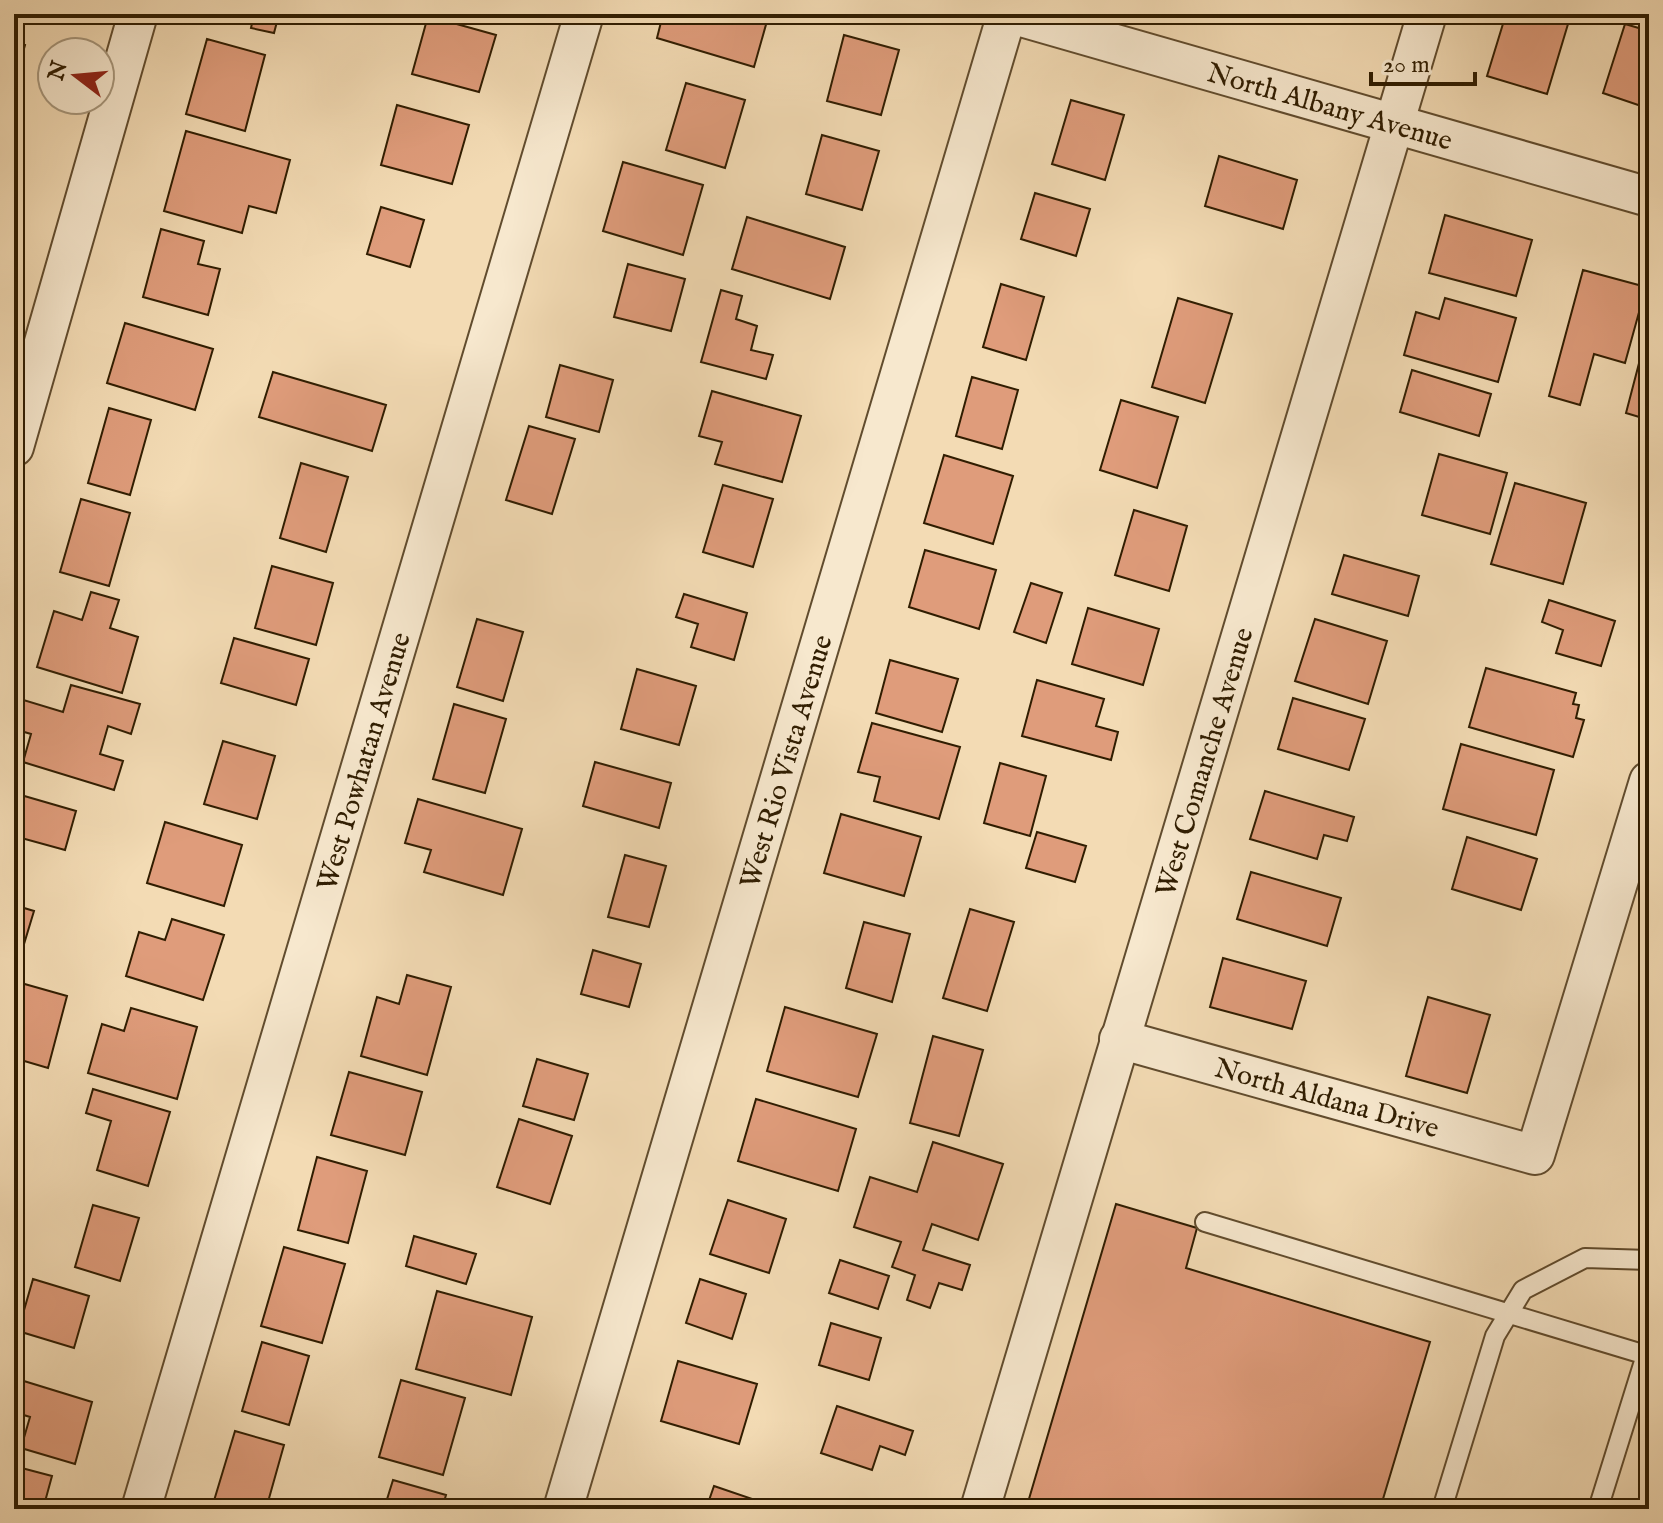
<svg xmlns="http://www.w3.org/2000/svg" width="1663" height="1523" font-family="'IM FELL English',serif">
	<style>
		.building { fill: #df9c7b; stroke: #301d01; stroke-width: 2 }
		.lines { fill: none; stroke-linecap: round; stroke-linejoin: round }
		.service-casing { stroke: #614c2e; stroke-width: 22 }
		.minor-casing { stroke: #614c2e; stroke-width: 42 }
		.service { stroke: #f7e8ce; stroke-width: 18 }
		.minor { stroke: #f7e8ce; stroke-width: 38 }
		.labels { text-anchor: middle; stroke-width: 7; stroke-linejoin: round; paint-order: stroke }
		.street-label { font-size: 28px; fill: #301d01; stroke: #f7e8ce }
	</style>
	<rect width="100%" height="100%" fill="#f3dbb4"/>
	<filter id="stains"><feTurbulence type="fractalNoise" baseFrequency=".0025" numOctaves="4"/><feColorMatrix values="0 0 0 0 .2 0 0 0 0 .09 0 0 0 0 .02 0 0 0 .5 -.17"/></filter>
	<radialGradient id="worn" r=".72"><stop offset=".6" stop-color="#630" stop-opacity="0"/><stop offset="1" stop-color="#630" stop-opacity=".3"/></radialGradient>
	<path class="building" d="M 254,14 L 279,14 L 274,33 L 251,28 Z
		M 663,14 L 769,14 L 754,67 L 657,38 Z
		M 1506,14 L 1571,14 L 1547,94 L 1487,76 Z
		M 428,16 L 496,35 L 479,92 L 412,74 Z
		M 1625,24 L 1649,31 L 1649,91 L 1644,107 L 1603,93 Z
		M 844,35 L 899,50 L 881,115 L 827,101 Z
		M 207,39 L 265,55 L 245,131 L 186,114 Z
		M 14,42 L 25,45 L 14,86 Z
		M 686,83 L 745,100 L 725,168 L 666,150 Z
		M 1071,100 L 1124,115 L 1105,180 L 1052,164 Z
		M 397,105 L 469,125 L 452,184 L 381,165 Z
		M 186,131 L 290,160 L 276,213 L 249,206 L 242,233 L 164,211 Z
		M 822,135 L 879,151 L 862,210 L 806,194 Z
		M 1219,156 L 1297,180 L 1283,229 L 1205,206 Z
		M 623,162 L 703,185 L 683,255 L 603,231 Z
		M 1035,193 L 1090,209 L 1076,256 L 1021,239 Z
		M 381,207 L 424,220 L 410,267 L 367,254 Z
		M 1445,215 L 1532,240 L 1516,296 L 1429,273 Z
		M 747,217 L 845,247 L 830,299 L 732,269 Z
		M 161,229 L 204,241 L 198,264 L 220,269 L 208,315 L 143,297 Z
		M 628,264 L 685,279 L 671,331 L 614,317 Z
		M 1583,270 L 1646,287 L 1625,363 L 1594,354 L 1580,405 L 1549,396 Z
		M 1001,284 L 1044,297 L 1026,360 L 983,347 Z
		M 721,290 L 742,296 L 736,319 L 757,326 L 751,350 L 773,355 L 766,379 L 701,362 Z
		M 1178,298 L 1232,314 L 1205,403 L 1152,387 Z
		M 1445,298 L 1516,318 L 1498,382 L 1404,355 L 1416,312 L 1439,319 Z
		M 125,323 L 213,349 L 195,410 L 107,383 Z
		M 1649,325 L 1649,420 L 1626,413 Z
		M 560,365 L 613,380 L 599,432 L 546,417 Z
		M 1412,370 L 1491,394 L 1479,436 L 1400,412 Z
		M 273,372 L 386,405 L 372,451 L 259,417 Z
		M 972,377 L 1018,390 L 1002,449 L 956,436 Z
		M 712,391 L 801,416 L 782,482 L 715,464 L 722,442 L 699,436 Z
		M 1121,400 L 1178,417 L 1157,488 L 1100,470 Z
		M 109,408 L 151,420 L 130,495 L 88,483 Z
		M 529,426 L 575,439 L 552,514 L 506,500 Z
		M 1439,454 L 1507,473 L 1490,534 L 1422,515 Z
		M 944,455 L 1013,476 L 993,544 L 924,523 Z
		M 301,463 L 348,477 L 326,552 L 280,538 Z
		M 1515,483 L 1586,503 L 1563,584 L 1491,564 Z
		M 723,485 L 773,499 L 753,567 L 703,552 Z
		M 81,499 L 130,513 L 109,586 L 60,572 Z
		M 1134,510 L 1187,526 L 1169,591 L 1115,575 Z
		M 925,550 L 996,570 L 979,629 L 909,607 Z
		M 1344,555 L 1419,576 L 1408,616 L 1332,594 Z
		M 272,566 L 333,583 L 316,645 L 255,628 Z
		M 1031,583 L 1062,593 L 1046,643 L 1014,632 Z
		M 91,592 L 119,600 L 110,628 L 138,637 L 122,693 L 37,667 L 54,611 L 82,620 Z
		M 684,594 L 747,613 L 734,660 L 691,647 L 698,624 L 676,617 Z
		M 1549,600 L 1615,621 L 1601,666 L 1556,653 L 1563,630 L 1542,622 Z
		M 1088,608 L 1159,629 L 1143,685 L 1072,664 Z
		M 477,619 L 523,632 L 503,701 L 457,687 Z
		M 1315,619 L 1387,641 L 1368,704 L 1295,681 Z
		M 234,638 L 309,659 L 296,705 L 221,683 Z
		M 890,660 L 958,679 L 942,732 L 876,713 Z
		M 1486,668 L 1576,693 L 1573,704 L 1579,705 L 1576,718 L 1584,720 L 1573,757 L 1469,727 Z
		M 637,669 L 696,686 L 679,745 L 621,729 Z
		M 1037,680 L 1104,699 L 1096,726 L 1118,732 L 1111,760 L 1022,736 Z
		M 71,685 L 140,704 L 131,734 L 108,726 L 100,754 L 123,761 L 114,790 L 23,762 L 31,734 L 14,729 L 17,698 L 63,712 Z
		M 1293,698 L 1365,719 L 1349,770 L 1278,749 Z
		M 454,704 L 506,719 L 485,793 L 433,779 Z
		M 872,723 L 960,747 L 939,819 L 874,801 L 880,777 L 858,772 Z
		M 223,741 L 275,756 L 257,819 L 204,804 Z
		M 1461,744 L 1554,770 L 1536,835 L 1443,809 Z
		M 595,762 L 671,783 L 659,828 L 583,806 Z
		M 1000,763 L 1046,776 L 1030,836 L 984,823 Z
		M 1265,791 L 1354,817 L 1347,841 L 1324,835 L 1317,859 L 1250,839 Z
		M 14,793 L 76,811 L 65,850 L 14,836 Z
		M 418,799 L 522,829 L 503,895 L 424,872 L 431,850 L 405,843 Z
		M 841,814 L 921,837 L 904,896 L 824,873 Z
		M 165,822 L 242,845 L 224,906 L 147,883 Z
		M 1037,832 L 1086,846 L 1075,882 L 1026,868 Z
		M 1467,837 L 1537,859 L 1521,910 L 1452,889 Z
		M 625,855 L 666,866 L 649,927 L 608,917 Z
		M 1251,872 L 1341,898 L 1327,946 L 1237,919 Z
		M 14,905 L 34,911 L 21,954 L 14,952 Z
		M 970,909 L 1014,922 L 987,1011 L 943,998 Z
		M 172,919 L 224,935 L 203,1000 L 126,976 L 139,932 L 165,940 Z
		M 864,922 L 910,934 L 892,1002 L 846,988 Z
		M 593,950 L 641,964 L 629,1007 L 581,994 Z
		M 1223,958 L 1306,981 L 1292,1029 L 1210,1007 Z
		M 407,975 L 451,987 L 427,1075 L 361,1056 L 377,997 L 399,1004 Z
		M 14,981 L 67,996 L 48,1068 L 14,1058 Z
		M 1428,997 L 1490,1015 L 1467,1093 L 1406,1076 Z
		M 785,1007 L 877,1034 L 858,1097 L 767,1071 Z
		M 131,1008 L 197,1027 L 177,1099 L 88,1073 L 102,1024 L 124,1031 Z
		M 933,1036 L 983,1050 L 959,1136 L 910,1123 Z
		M 537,1059 L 588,1074 L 574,1120 L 523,1106 Z
		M 349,1072 L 422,1092 L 405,1155 L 331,1135 Z
		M 93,1089 L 170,1112 L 148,1186 L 97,1170 L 111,1121 L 86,1113 Z
		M 756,1099 L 856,1129 L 838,1191 L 738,1161 Z
		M 519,1119 L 572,1136 L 550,1204 L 497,1187 Z
		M 933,1142 L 1003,1164 L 978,1240 L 932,1224 L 923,1250 L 970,1265 L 962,1290 L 939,1283 L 930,1308 L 907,1300 L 915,1275 L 892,1267 L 901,1242 L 854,1227 L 870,1177 L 917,1192 Z
		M 317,1157 L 367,1171 L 348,1243 L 298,1230 Z
		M 728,1200 L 786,1219 L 769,1273 L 710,1254 Z
		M 1116,1204 L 1197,1228 L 1186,1268 L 1430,1342 L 1380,1509 L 1026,1509 Z
		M 93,1205 L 139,1218 L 120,1281 L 75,1267 Z
		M 414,1236 L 476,1254 L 466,1284 L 406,1266 Z
		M 284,1247 L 345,1264 L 322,1343 L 261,1326 Z
		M 840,1260 L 889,1276 L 878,1309 L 829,1293 Z
		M 33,1279 L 89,1296 L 74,1348 L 18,1331 Z
		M 700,1279 L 746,1294 L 732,1339 L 686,1323 Z
		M 437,1291 L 532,1317 L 511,1395 L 416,1369 Z
		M 831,1323 L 881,1338 L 869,1380 L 819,1365 Z
		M 262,1342 L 309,1356 L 289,1425 L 242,1411 Z
		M 678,1361 L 757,1384 L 739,1444 L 661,1421 Z
		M 14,1378 L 92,1402 L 75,1464 L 21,1448 L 30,1417 L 14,1412 Z
		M 401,1380 L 465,1398 L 443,1475 L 379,1457 Z
		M 837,1406 L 913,1431 L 905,1455 L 880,1446 L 872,1470 L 821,1453 Z
		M 235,1431 L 284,1445 L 266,1509 L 229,1509 L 213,1504 Z
		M 14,1466 L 52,1476 L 43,1509 L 14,1509 Z
		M 393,1480 L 446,1495 L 442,1509 L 384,1509 Z
		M 714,1486 L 764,1503 L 762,1509 L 706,1509 Z"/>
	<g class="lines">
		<g class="service-casing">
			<path id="service" d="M 1205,1222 L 1646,1355 L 1598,1509
				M 1442,1509 L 1495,1336 L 1523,1290 L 1585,1258 L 1649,1260"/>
		</g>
		<g class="minor-casing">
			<g id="minor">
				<path id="s1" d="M 1011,14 L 1649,197"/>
				<path d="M 14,447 L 138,14"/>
				<path id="s2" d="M 1119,1039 L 1535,1155 L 1649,781"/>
				<path id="s3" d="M 141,1509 L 584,14"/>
				<path id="s4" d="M 563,1509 L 1007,14"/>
				<path id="s5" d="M 980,1509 L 1427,14"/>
			</g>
		</g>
		<use href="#service" class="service"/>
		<use href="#minor" class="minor"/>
	</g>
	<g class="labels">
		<g class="street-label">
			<text dy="10" stroke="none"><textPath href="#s1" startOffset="332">North Albany Avenue</textPath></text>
			<text dy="10" stroke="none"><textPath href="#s5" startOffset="780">West Comanche Avenue</textPath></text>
			<text dy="10" stroke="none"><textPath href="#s3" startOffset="780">West Powhatan Avenue</textPath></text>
			<text dy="10" stroke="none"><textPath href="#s4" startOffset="780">West Rio Vista Avenue</textPath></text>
			<text dy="10" stroke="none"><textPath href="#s2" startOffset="216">North Aldana Drive</textPath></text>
		</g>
	</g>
	<rect width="1663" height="1523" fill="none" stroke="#f3dbb4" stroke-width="48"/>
	<rect x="16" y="16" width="1631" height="1491" fill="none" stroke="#301d01" stroke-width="4"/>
	<rect x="24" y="24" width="1615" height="1475" fill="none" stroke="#301d01" stroke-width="2"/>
	<g transform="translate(76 76) rotate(286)"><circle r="38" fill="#f7e8ce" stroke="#a7977c" stroke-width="2"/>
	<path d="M0-6L14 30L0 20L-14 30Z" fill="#8f2418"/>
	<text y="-12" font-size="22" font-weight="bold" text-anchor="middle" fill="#301d01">N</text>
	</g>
	<path d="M1371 72v12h104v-12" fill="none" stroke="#301d01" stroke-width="4"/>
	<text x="1383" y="72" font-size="24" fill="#301d01" stroke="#f7e8ce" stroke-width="6" paint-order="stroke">20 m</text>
	<rect width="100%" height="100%" filter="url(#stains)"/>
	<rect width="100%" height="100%" fill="url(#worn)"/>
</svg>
